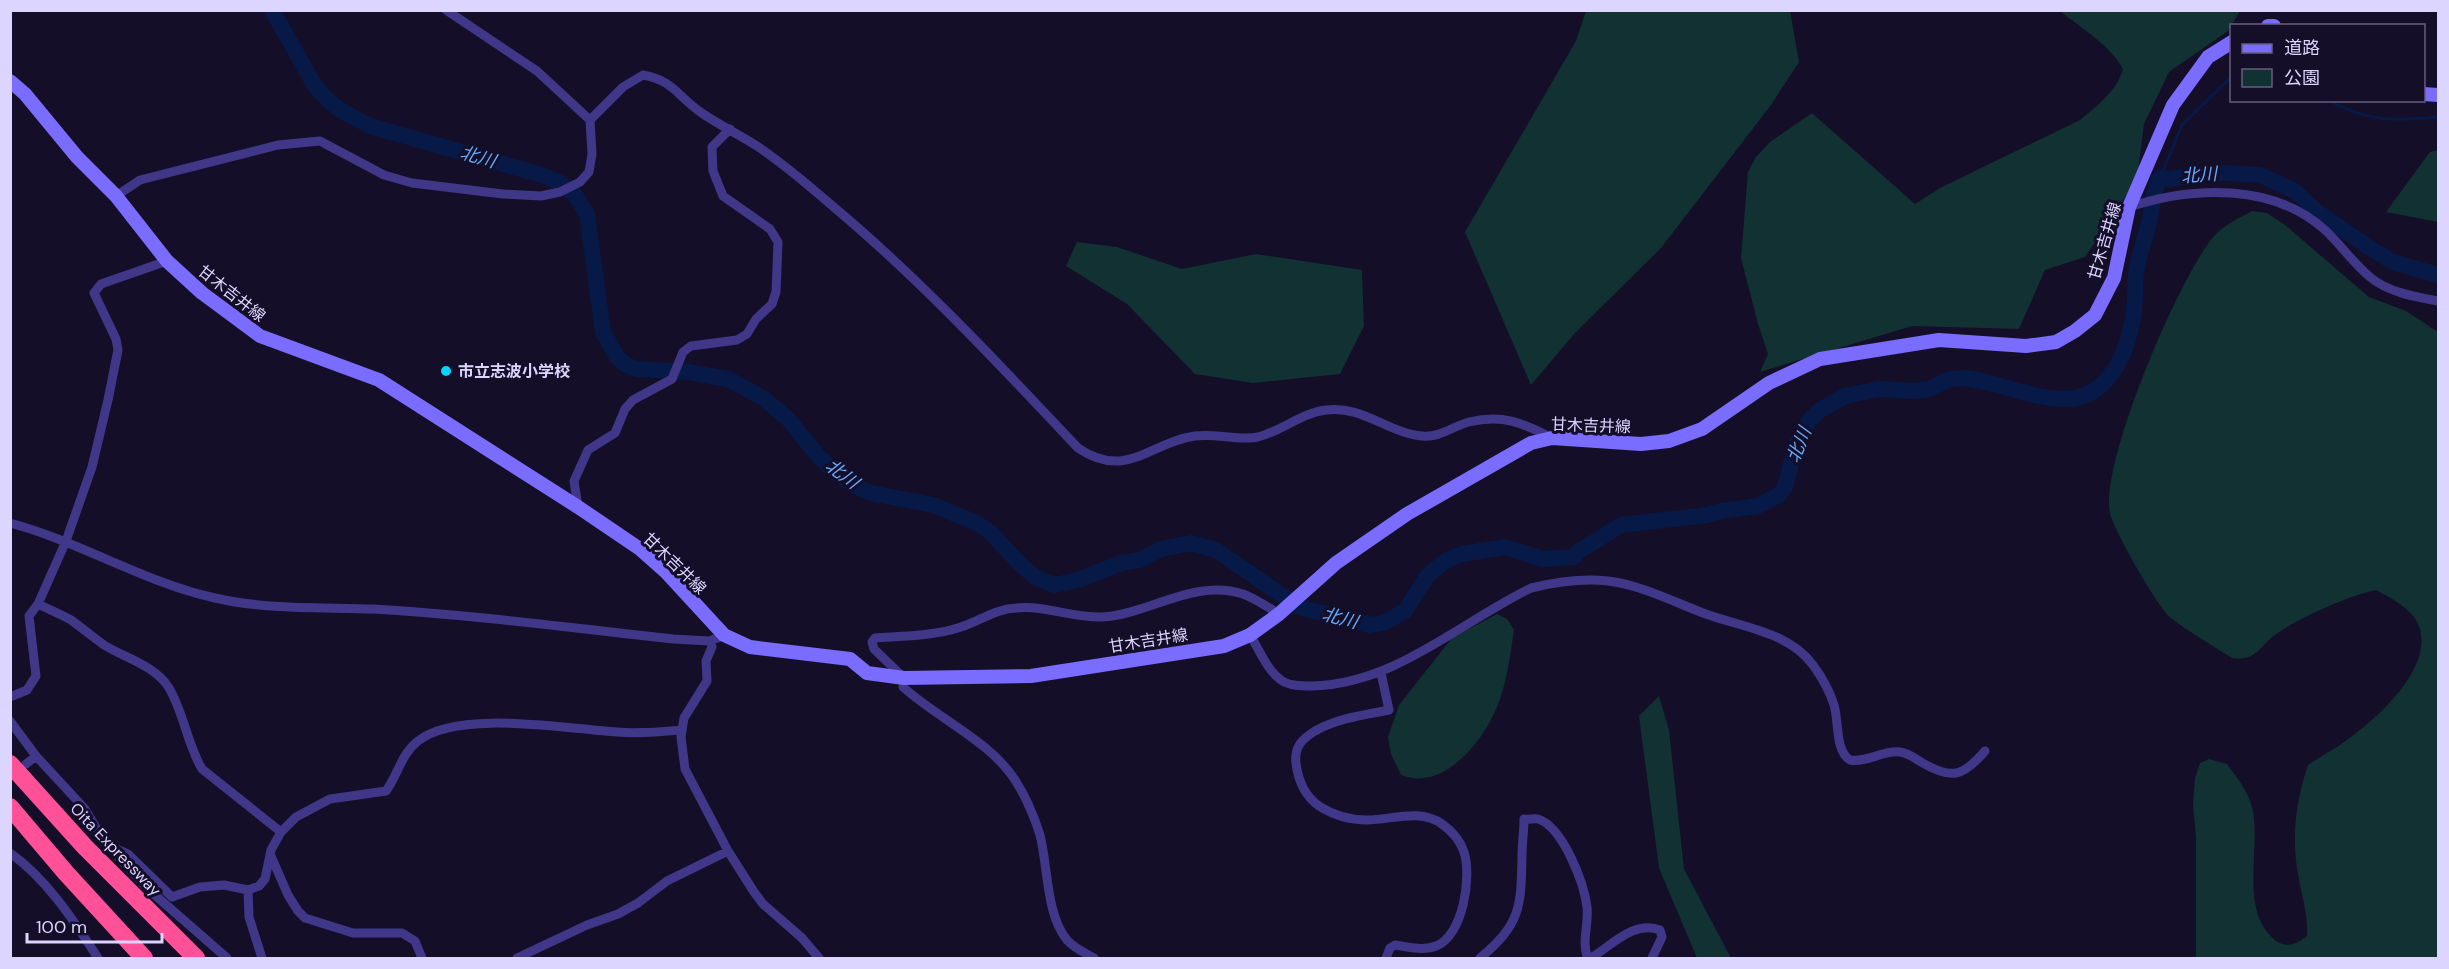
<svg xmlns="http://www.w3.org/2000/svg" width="2449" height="969" font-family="'DM Sans','Noto Sans JP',sans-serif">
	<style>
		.green { fill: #113132 }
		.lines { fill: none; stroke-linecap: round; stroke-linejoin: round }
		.stream { stroke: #071a47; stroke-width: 3 }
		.river { stroke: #071a47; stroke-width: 16 }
		.minor { stroke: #403789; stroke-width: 9 }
		.secondary { stroke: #796cff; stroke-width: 14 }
		.motorway { stroke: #ff5098; stroke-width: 18 }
		.poi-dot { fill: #01d4ff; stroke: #140e28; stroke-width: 2 }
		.labels { text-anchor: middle; stroke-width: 6; stroke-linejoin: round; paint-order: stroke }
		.street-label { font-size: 16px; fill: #dcd5ff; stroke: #140e28 }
		.poi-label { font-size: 16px; font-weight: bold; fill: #dcd5ff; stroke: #140e28; text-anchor: start }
		.water-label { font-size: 18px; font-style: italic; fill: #63acff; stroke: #140e28 }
	</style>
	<rect width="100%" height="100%" fill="#140e28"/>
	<path class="green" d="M 1586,11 L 1790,11 L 1799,62 L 1771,105 L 1661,248 L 1575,333 L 1531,385 L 1465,232 L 1576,41 Z
		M 2060,11 L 2240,11 L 2228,31 L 2169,72 L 2144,124 L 2137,180 L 2085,257 L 2045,270 L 2019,329 L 1912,326 L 1760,372 L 1768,354 L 1758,324 L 1741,258 L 1748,172 L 1756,157 L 1770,142 L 1812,113 L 1915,204 L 1940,188 L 2080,120 C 2097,106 2117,91 2123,69 C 2110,45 2081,28 2060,11 Z
		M 2438,150 L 2438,222 L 2386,212 L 2430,152 Z
		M 2252,211 L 2267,213 L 2285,225 L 2369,297 L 2406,311 L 2438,332 L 2438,958 L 2196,958 L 2196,837 L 2193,805 L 2195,778 L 2200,763 L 2209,759 L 2227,764 C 2236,776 2248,791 2252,807 C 2262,847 2238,910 2275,940 C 2287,949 2297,944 2307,936 C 2308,916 2303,900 2299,880 C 2291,841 2295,803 2308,765 C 2321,756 2335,749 2347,740 C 2377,718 2431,671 2420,629 C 2415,610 2391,598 2376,590 C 2350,595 2296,619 2275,635 C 2267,640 2262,649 2254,654 C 2247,659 2240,659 2232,658 C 2212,645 2190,633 2171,618 C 2158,608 2117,535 2111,517 C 2095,472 2181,273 2214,236 C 2224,225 2239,218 2252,211 Z
		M 1077,242 L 1117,247 L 1182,269 L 1256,254 L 1362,270 L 1364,326 L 1340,374 L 1253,383 L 1195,374 L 1127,304 L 1066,266 Z
		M 1497,614 L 1507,619 L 1514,630 C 1510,656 1507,683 1497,707 C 1483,742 1443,792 1401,775 L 1391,754 L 1388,737 L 1399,705 L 1452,638 Z
		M 1659,696 L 1669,730 L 1684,869 L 1731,958 L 1697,958 L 1659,868 L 1639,716 Z"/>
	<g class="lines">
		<path class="stream" d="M 2328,100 C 2366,122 2396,121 2438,117
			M 2160,178 L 2182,125 L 2232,76"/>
		<path class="river" d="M 272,10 L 315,86 L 326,98 L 340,110 L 370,126 L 542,175 L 561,183 L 575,195 L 587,214 L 603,332 L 617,357 L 626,365 L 637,369 L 688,372 L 728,379 L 763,398 L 788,419 L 819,457 L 839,475 L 855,486 L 871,493 L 933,505 L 977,523 L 990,532 L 1020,564 L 1035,577 L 1054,585 L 1078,580 L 1121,563 L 1140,560 L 1161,549 L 1191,543 L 1216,550 L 1299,607 L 1369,625 L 1383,623 L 1405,611 L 1428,575 L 1447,560 L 1462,554 L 1505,547 L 1543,559 L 1574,557 L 1578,552 L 1621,525 L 1707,515 L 1721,511 L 1758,506 L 1779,495 L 1785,487 L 1796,445 L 1808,422 L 1820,410 L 1845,396 L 1879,389 L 1914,391 L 1929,389 L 1950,379 L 1965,378 C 1997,382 2030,398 2063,399 C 2110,400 2128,351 2134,312 C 2136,297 2134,281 2137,267 C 2140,250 2147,234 2150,218 C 2153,204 2153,191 2160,178 L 2170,179 L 2210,172 L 2260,175 L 2295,191 L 2316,211 L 2370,248 L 2393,262 L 2438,275"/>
		<path class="minor" d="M 590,120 L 623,87 L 643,75 C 672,80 677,95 699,111 C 717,124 738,134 757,146 C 782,163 806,183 829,203 C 919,278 998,363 1078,448 C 1127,481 1150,442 1195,436 C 1215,433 1240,441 1258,437 C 1282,431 1301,413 1326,410 C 1362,405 1388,433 1422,436 C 1440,438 1453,426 1469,422 C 1503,414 1523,423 1552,438
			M 116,196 L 140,180 L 278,145 L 320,141 L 384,175 L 412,183 L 503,194 L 541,196 L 560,192 L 580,182 L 589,172 L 592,154 L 590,120 L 537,71 L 446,10
			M 2129,207 C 2193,186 2273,183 2325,230 C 2341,245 2353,263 2370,277 C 2387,292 2416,297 2438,301
			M 578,507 L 574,481 L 588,450 L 615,433 L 625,409 L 633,400 L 672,379 L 683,352 L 691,346 L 737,340 L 747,334 L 756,319 L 772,304 L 776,292 L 778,242 L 770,229 L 723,196 L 713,171 L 712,147 L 730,129
			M 10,523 C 81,542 143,582 215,598 C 268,610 320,607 374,609 C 474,615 573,628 673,639 L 710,641 L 724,635
			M 38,604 C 48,609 60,614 71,620 C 82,628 93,637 104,645 C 125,658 156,666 169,688 C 184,713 187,744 202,769 L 281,832
			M 1250,635 C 1259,649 1267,670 1281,680 C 1289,686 1302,686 1312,686 C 1395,684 1459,623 1531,588 C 1556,582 1581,578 1608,581 C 1641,585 1672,601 1703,613 C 1740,627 1788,631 1813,665 C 1821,676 1830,692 1834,705 C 1839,721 1835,751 1850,760 C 1867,763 1883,750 1900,752 C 1908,753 1915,758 1921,762 C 1951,780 1963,777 1985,751
			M 710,641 L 712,647 L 706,661 L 707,681 L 684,718 L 681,737 L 685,769 L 728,851 L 754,892 L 763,904 L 802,938 L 819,958
			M 1381,673 L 1389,710 C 1364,715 1338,718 1315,731 C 1302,739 1294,747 1296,763 C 1298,780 1305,796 1319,806 C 1333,815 1349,820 1367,820 C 1391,820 1420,808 1442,824 C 1452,831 1460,840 1464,852 C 1472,877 1463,936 1436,946 C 1424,951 1407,947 1395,945 L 1390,948 L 1386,958
			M 10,697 L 27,690 L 36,676 L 29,616 L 38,604 L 66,541 L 92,467 L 108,400 L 118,350 L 116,339 L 94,293 L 101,284 L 167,261
			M 10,721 L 36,756 L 85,809 L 106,844 L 148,889 L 227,958
			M 26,764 L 36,756
			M 106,844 L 128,854 L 172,897 L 200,887 L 224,885 L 248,890 L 259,886 L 265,879 L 271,850 L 281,832 L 296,817 L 330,799 L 386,791 C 398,775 401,754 418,741 C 458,709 567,729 617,732 C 639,734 660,732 682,730
			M 10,853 C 47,879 74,921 98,958
			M 271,856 L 288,895 L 298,911 L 305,918 L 353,933 L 402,933 L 415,941 L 422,958
			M 248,890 L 249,917 L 262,958
			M 517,958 L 587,925 L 618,914 L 638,903 L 667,881 L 728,851
			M 1094,958 C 1085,953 1074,948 1067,940 C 1046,915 1048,866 1040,835 C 1034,816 1026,797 1015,780 C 990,741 937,718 903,687 L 904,678 L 874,649 L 872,642 L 875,638 C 904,636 934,636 961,627 C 980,621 995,609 1016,608 C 1045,605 1073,618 1102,617 C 1150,614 1194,578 1243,594 C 1256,599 1268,607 1279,614
			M 1480,958 C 1521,924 1521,907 1522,856 C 1522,844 1524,831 1524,819 C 1528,820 1534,818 1538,819 C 1563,827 1584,883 1587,907 C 1589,924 1581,943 1588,958
			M 1591,958 C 1612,945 1634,920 1660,930 L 1662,937 L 1652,958"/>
		<path class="secondary" d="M 2268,26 L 2274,26
			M 10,81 L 25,94 L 77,157 L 116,196 L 167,261 L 202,293 L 260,336 L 379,380 L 578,507 L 640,549 L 666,572 L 724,635 L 750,647 L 850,659 L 867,673 L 904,678 L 1031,676 L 1224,646 L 1250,635 L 1279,614 L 1336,563 L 1407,514 L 1531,443 L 1552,438 L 1641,444 L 1669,441 L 1702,429 L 1769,383 L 1820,359 L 1939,340 L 2026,346 L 2056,342 L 2075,331 L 2095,315 L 2114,278 L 2129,207 L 2173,105 L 2208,57 L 2232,42
			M 2424,94 L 2438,95"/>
		<path class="motorway" d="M 10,764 L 85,847 L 196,958
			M 10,807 L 66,873 L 144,958"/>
	</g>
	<circle class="poi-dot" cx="446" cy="371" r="6"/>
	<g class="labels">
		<g class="street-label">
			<text transform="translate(2104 241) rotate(-74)" y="6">甘木吉井線</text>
			<text transform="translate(232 293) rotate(38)" y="6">甘木吉井線</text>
			<text transform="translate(1591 425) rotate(2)" y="6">甘木吉井線</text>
			<text transform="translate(675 563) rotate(44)" y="6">甘木吉井線</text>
			<text transform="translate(1148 640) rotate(-9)" y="6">甘木吉井線</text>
			<text transform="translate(116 849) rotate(46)" y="6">Oita Expressway</text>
		</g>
		<g class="poi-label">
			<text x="458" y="377">市立志波小学校</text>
		</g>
		<g class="water-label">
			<text transform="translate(478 157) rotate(16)" y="6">北川</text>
			<text transform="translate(2199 175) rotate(-4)" y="6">北川</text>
			<text transform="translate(1799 445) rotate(-68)" y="6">北川</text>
			<text transform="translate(842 474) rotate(37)" y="6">北川</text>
			<text transform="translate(1340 618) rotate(15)" y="6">北川</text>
		</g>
	</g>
	<rect width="2449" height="969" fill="none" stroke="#dcd5ff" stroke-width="24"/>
	<rect x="2230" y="24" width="195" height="78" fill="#140e28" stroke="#645e7e" stroke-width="1.5"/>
	<rect x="2242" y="44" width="30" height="9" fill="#796cff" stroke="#645e7e" stroke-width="1.5"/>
	<text x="2284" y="54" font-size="18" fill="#dcd5ff">道路</text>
	<rect x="2242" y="69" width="30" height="18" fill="#113132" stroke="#645e7e" stroke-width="1.5"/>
	<text x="2284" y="84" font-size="18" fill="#dcd5ff">公園</text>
	<path d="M27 933v9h135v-9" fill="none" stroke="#dcd5ff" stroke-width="3"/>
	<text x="36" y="933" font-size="18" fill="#dcd5ff" stroke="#140e28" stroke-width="4.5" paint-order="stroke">100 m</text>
</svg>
